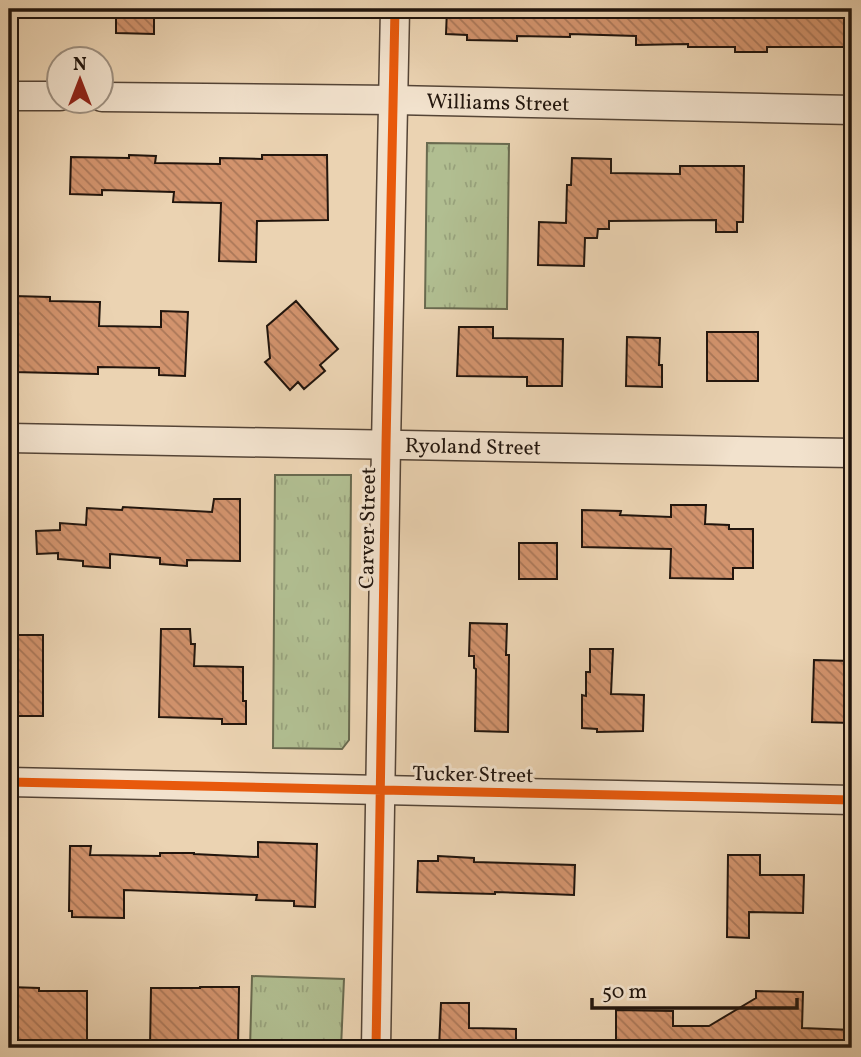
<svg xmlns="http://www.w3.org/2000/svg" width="861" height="1057" font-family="Vollkorn,serif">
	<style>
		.grass { fill: url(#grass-tufts); stroke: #696a4f; stroke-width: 2 }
		.building { fill: url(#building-back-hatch); stroke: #21150d; stroke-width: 2 }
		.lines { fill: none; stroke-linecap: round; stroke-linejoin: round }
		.street-casing { stroke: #544436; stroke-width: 31 }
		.street { stroke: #f2e2cd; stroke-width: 28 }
		.cycleway-casing { stroke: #f2e2cd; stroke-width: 13 }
		.cycleway { stroke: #e8590c; stroke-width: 9 }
		.labels { text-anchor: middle; stroke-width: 6; stroke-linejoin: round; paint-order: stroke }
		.street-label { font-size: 21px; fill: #21150d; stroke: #f2e2cd }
	</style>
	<defs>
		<pattern id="grass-tufts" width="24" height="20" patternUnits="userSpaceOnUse" patternTransform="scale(1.75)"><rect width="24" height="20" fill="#b1be91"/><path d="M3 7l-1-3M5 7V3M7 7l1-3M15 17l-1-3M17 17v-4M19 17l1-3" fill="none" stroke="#98a27c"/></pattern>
		<pattern id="building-back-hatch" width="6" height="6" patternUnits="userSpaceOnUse" patternTransform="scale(1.75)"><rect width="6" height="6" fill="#d2936d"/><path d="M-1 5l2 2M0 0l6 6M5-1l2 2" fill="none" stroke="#aa7758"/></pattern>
	</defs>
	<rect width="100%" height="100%" fill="#ebd3b2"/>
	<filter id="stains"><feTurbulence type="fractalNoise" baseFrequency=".00286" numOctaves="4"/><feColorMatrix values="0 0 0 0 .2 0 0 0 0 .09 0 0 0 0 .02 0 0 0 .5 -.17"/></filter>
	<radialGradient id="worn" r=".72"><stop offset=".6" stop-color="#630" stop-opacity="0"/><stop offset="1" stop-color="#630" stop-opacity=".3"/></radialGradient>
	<path class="grass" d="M 427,143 L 509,144 L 507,309 L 425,308 Z
		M 275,475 L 351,475 L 349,740 L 342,749 L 273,748 Z
		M 252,976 L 344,979 L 341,1048 L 250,1048 Z"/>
	<path class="building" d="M 121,9 L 154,9 L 154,34 L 116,33 L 116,13 L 121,13 Z
		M 447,9 L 809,9 L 809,12 L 852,13 L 852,47 L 767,47 L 767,52 L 735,52 L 735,47 L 688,47 L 688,44 L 636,45 L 636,36 L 570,34 L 570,37 L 517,36 L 517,41 L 467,40 L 467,35 L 446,34 Z
		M 129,155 L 156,156 L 155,163 L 220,164 L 220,158 L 262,159 L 262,155 L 327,155 L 328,220 L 257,221 L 256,262 L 219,261 L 221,203 L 173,202 L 174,192 L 102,190 L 102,195 L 70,194 L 71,157 L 129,158 Z
		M 572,158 L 611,159 L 611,173 L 680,174 L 680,166 L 744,166 L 743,222 L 737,222 L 737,232 L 716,232 L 716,220 L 609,221 L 609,229 L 598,229 L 597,238 L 585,238 L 584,266 L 538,265 L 539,222 L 566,223 L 567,185 L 571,185 Z
		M 14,296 L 50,297 L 50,301 L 100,302 L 99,326 L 161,327 L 161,311 L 188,312 L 185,376 L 159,375 L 159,368 L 98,367 L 98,374 L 13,372 Z
		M 296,301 L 338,349 L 320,365 L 325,371 L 304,389 L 298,382 L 290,390 L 265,362 L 270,358 L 267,326 Z
		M 459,327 L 493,327 L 493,338 L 563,339 L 562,386 L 527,386 L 527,377 L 457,376 Z
		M 707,332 L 758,332 L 758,381 L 707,381 Z
		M 627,337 L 660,338 L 659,365 L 662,365 L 662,387 L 626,386 Z
		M 214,499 L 240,499 L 240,561 L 187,560 L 187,566 L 160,564 L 160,558 L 110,554 L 110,568 L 83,566 L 83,561 L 58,559 L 58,553 L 37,554 L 36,531 L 60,530 L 60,523 L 86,525 L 87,508 L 122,510 L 123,507 L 212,512 Z
		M 671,505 L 706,505 L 705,524 L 729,525 L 729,529 L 753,529 L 753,568 L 733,568 L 733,579 L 670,578 L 671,549 L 582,547 L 582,510 L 621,511 L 620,515 L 671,517 Z
		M 519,543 L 557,543 L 557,579 L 519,579 Z
		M 470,623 L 507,624 L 506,655 L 509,655 L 508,732 L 475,731 L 476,669 L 474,668 L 474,656 L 469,656 Z
		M 161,629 L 190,629 L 191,644 L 195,644 L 194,666 L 243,667 L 243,701 L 246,701 L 246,724 L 222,724 L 222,719 L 159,717 Z
		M 9,635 L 43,635 L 43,716 L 9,716 Z
		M 590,649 L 613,649 L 611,694 L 644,695 L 643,731 L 597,732 L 597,729 L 582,728 L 582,695 L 586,696 L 586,672 L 590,672 Z
		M 814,660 L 852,661 L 852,723 L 812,722 Z
		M 258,842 L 317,844 L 315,907 L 294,906 L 294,901 L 256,900 L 257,895 L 124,890 L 124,918 L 72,917 L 72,911 L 69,911 L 70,846 L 91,846 L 90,855 L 160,856 L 160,853 L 194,853 L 194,854 L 258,857 Z
		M 728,855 L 760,855 L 760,875 L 804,875 L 803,913 L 749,912 L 749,938 L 727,937 Z
		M 438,856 L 474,858 L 474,862 L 575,865 L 574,895 L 495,892 L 495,894 L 417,892 L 418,861 L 438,861 Z
		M 9,987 L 39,988 L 39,991 L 87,991 L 87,1048 L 9,1048 Z
		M 200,987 L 239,987 L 238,1048 L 150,1048 L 151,988 L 200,988 Z
		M 756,991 L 803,992 L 802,1028 L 852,1030 L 852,1048 L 616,1048 L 616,1010 L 673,1011 L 673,1026 L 709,1026 L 756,998 Z
		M 441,1003 L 469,1003 L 469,1028 L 516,1029 L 516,1048 L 439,1048 Z"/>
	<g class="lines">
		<g class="street-casing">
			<g id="street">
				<path d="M 9,96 L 60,96"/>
				<path id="s1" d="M 102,97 L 394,100 L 852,110"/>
				<path id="s2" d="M 9,438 L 852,453"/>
				<path d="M 9,782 L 852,800"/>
				<path d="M 376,1048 L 386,445 L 395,9"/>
			</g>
		</g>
		<use href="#street" class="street"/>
		<g class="cycleway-casing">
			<path id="cycleway" d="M 9,782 L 852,800
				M 376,1048 L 386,445 L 395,9"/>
		</g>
		<use href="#cycleway" class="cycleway"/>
	</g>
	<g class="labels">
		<g class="street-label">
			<text dy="7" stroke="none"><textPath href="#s1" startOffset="396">Williams Street</textPath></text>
			<text dy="7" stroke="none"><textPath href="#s2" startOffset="464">Ryoland Street</textPath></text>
			<text transform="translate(367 528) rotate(-89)" y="7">Carver Street</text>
			<text transform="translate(473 774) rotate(1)" y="7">Tucker Street</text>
		</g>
	</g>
	<rect width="861" height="1057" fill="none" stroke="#ebd3b2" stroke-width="35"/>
	<rect x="10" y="10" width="840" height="1036" fill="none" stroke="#21150d" stroke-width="3.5"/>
	<rect x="18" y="18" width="826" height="1022" fill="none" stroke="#21150d" stroke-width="2"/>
	<g transform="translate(80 80)"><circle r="33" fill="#f2e2cd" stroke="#9e9080" stroke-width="2"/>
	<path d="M0-5L12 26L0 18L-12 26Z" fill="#8f2418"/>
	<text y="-10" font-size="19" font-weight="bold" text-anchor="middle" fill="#21150d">N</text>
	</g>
	<path d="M592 998v10h205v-10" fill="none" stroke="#21150d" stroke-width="3.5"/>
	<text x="602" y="998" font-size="21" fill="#21150d" stroke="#f2e2cd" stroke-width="5" paint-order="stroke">50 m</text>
	<rect width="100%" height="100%" filter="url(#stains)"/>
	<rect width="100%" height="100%" fill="url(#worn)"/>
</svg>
